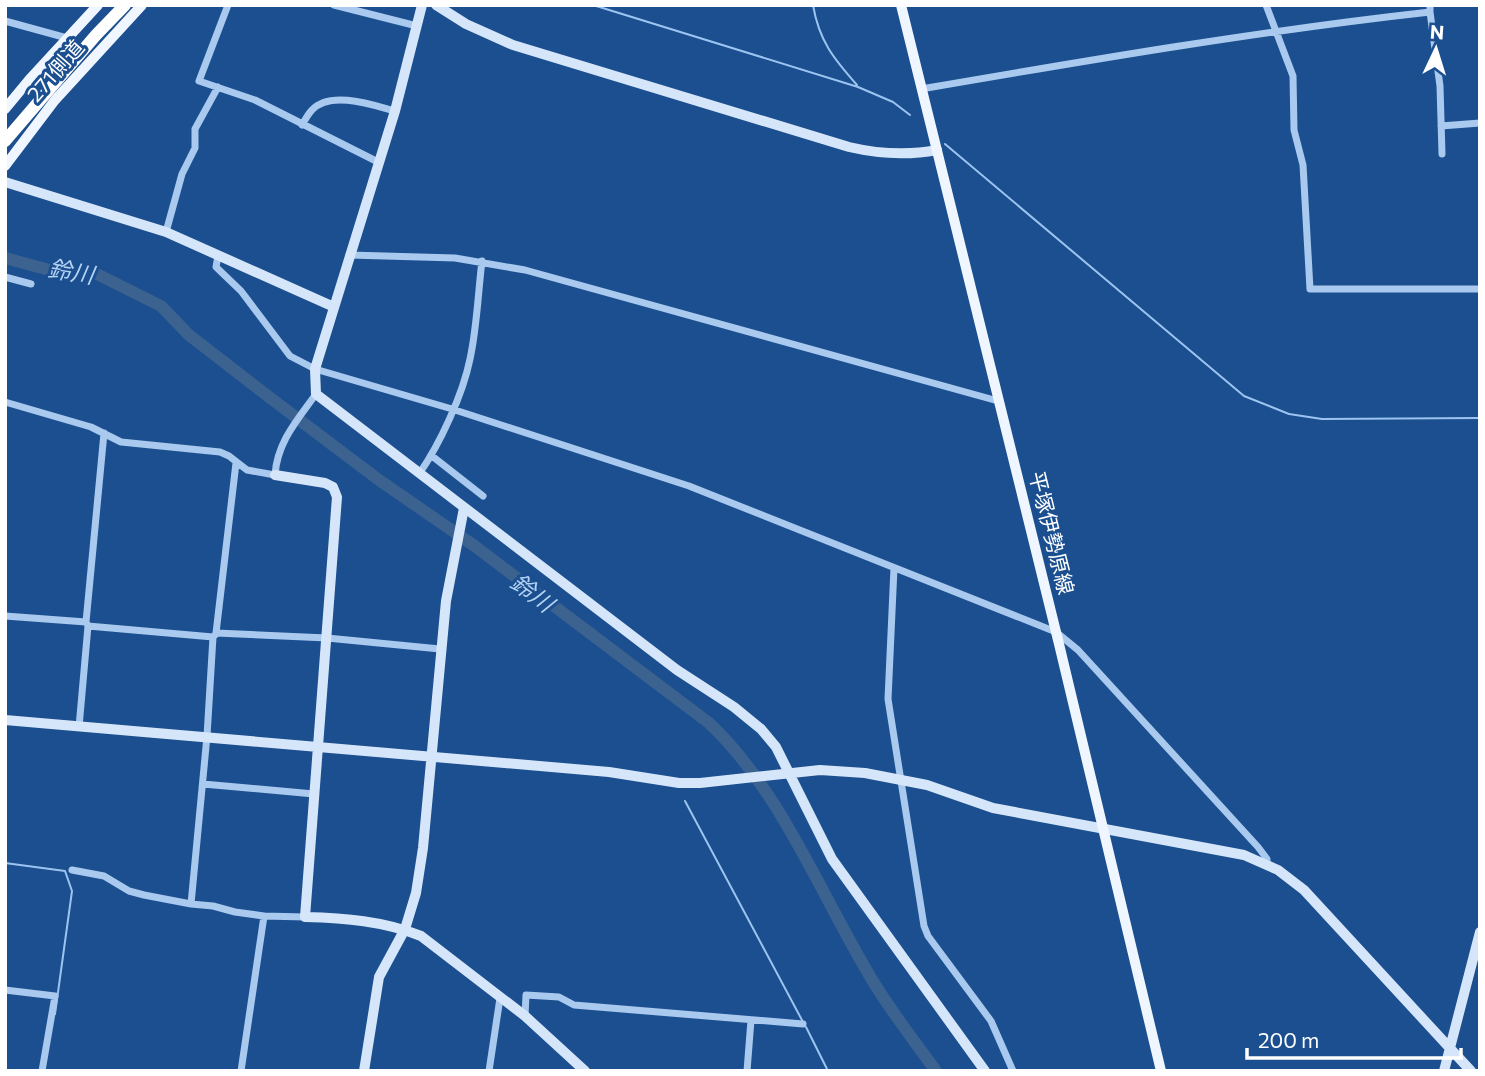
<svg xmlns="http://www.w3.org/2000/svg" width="1485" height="1076" font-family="Commissioner,'Noto Sans JP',sans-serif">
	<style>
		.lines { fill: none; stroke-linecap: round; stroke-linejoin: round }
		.stream { stroke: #9cc4f0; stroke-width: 2 }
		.river { stroke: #3c6290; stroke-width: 12 }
		.street { stroke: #a9c9ee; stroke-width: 7 }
		.secondary { stroke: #d6e6fa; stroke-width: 10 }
		.primary { stroke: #f0f6ff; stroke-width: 10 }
		.highway { stroke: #fff; stroke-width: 12 }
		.labels { text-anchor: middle; stroke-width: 6; stroke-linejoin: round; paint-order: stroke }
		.street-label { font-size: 21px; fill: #fff; stroke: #1b4f8f }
		.water-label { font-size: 23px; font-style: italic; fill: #b5d3f5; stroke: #1b4f8f }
	</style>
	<rect width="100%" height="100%" fill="#1b4f8f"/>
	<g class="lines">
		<path class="stream" d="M 593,5 L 858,87 L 893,102 L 910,115
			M 813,5 C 819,41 834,59 857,85
			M 945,144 L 1244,396 L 1289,414 L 1322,419 L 1480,418
			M 685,801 L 803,1022
			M 5,863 L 65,871 L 72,891 L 55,1014
			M 806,1027 L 828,1071"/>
		<path class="river" d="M 5,258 L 64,274 L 95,273 L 161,306 L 189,335 L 273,400 L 379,480 L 476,547 L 709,723 C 781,790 823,900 874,983 C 893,1014 915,1042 936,1071"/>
		<path class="street" d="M 228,5 L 199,81 L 255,100 L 378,162
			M 334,5 L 417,26
			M 1266,5 L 1293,76 L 1294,130 L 1303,165 L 1310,289 L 1480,289
			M 1430,12 L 1440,86 L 1442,154
			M 5,21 L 67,38
			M 921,89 C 1090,60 1259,31 1430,12 L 1430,5
			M 302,125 C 305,120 308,114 312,110 C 330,90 373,105 395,111
			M 1441,126 L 1480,123
			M 166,232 L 182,174 L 195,148 L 195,129 L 218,87
			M 349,255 L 455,258 L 525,270 L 998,401
			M 218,256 L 216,267 L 241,291 L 290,356 L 315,369 L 452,409 L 689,486 L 1056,632 L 1078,650 L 1258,847 L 1267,859 L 1267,864
			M 5,277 L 31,284
			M 5,402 L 91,427 L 121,442 L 220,452 L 229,456 L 247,470 L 275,475 C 277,442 298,419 316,394
			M 432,456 L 483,496
			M 236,463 L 216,633 L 327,638 L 440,649
			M 419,474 C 440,444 463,394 470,359 C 477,327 478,293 482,261
			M 894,568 L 888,699 L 924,926 L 928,936 L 991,1021 L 1013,1071
			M 5,616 L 86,622
			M 88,626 L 213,637 L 216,634
			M 213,637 L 207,736 L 191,904 L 213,906 L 235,912 L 264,916 L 305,917
			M 79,727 L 88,626 L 86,622 L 104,433
			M 203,784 L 314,794
			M 72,870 L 104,876 L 129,891 L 144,895 L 191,904
			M 5,990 L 55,996 L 42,1071
			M 525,1016 L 526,995 L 559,997 L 574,1005 L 803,1024
			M 241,1071 L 264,916
			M 489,1071 L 500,998
			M 747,1071 L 751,1020"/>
		<path class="secondary" d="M 422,5 L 395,111 L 315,369 L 316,394 L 677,670 L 734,707 L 761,729 L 776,747 L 832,859 L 985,1071
			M 436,5 L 466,24 L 513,45 L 849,147 C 879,154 906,156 937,150
			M 5,182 L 166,232 L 334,307
			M 275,475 L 325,483 L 333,487 L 337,497 L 305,917 C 344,918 384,921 421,936 L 525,1016 L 585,1071
			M 5,720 L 609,772 L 679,783 L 700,783 L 820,770 L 865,773 L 927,785 L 993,808 L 1244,855 L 1278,870 L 1304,890 L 1471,1071
			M 364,1071 L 379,977 L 405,929 L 416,893 L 423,848 L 446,601 L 464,508
			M 1444,1071 L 1480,932"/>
		<path class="primary" d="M 901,5 L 1059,644 L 1161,1071
			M 5,109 L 29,80 L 98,5
			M 5,166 L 55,100 L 142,5"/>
		<path class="highway" d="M 5,141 L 96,35 L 125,5"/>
	</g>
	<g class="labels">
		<g class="street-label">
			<text transform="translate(56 71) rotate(-49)" y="7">271側道</text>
			<text transform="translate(1051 533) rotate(76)" y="7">平塚伊勢原線</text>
		</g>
		<g class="water-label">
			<text transform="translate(71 272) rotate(9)" y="8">鈴川</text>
			<text transform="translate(532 593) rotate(37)" y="8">鈴川</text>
		</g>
	</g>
	<rect width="1485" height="1076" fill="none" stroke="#ffffff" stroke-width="14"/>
	<g transform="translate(1436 49) rotate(4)" stroke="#1b4f8f" stroke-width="5" paint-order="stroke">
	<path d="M0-5L12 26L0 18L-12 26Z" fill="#ffffff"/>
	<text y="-10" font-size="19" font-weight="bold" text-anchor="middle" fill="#ffffff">N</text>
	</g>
	<path d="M1247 1048v10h214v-10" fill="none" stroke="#ffffff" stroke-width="3.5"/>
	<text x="1258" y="1048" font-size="21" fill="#ffffff" stroke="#1b4f8f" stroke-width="5" paint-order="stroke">200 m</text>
</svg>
